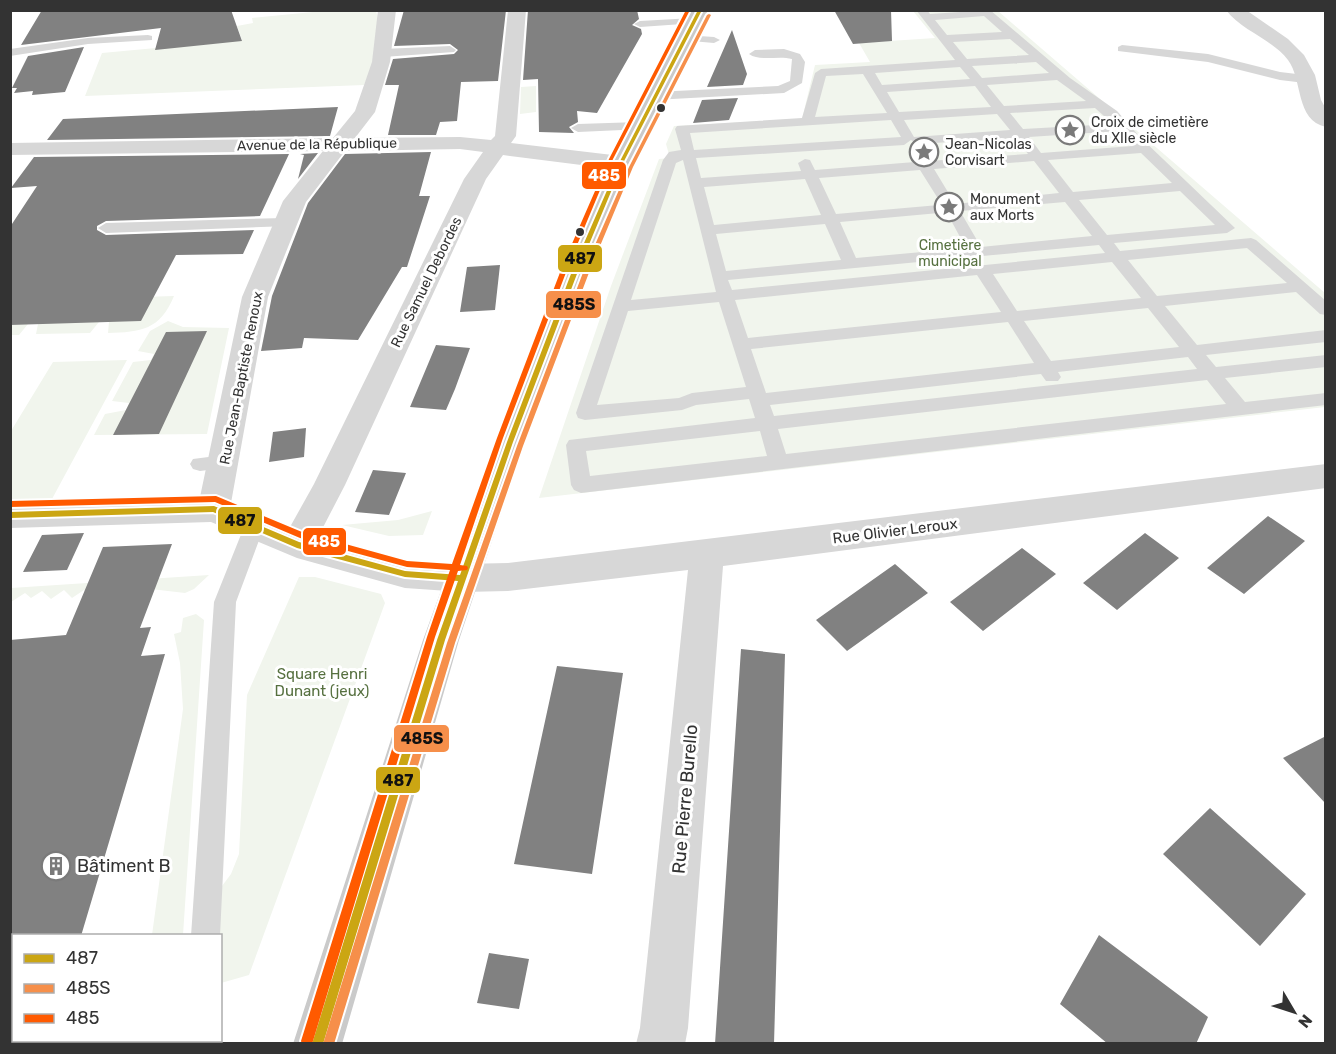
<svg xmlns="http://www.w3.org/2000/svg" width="1336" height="1054" font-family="Rubik,sans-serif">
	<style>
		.green { fill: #f1f5ed }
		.building { fill: #818181 }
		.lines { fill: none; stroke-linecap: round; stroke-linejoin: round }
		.lane { fill: #d7d7d7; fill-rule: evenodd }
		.street { fill: #d7d7d7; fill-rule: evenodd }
		.primary { fill: #cacaca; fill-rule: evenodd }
		.bus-1-casing { stroke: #fff; stroke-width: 4 }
		.bus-2-casing { stroke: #fff; stroke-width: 4 }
		.bus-3-casing { stroke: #fff; stroke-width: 4 }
		.bus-1 { fill: #cba613; fill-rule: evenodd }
		.bus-2 { fill: #f68f4a; fill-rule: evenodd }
		.bus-3 { fill: #ff5a00; fill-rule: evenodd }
		.bus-dot { fill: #333; stroke: #fff; stroke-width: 2 }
		.labels { text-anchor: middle; stroke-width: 6; stroke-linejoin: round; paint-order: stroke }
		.far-poi-label { font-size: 14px; fill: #333; stroke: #fff; text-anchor: start }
		.far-street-label { font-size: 14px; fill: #333; stroke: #fff }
		.far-park-label { font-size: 14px; fill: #56703f; stroke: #fff }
		.street-label { font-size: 15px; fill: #333; stroke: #fff }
		.park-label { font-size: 15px; fill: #56703f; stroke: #fff }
		.near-street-label { font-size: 18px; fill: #333; stroke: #fff }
		.near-poi-label { font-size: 18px; fill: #333; stroke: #fff; text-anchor: start }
		.line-badge { stroke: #fff; stroke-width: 2 }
		.badge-label { font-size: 16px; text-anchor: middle; font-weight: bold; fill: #fff }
		.pale-badge-label { font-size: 16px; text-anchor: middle; font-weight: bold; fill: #111 }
	</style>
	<rect width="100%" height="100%" fill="#fff"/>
	<path class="green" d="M 323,11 L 376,11 L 378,18 L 374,62 L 364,85 L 85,96 L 102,53 L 242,40 L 237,26 L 253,23 L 252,18 Z
		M 913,11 L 998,11 L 1325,293 L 1325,407 L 539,498 L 611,286 L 659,159 L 670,158 L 666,144 L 674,126 L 802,119 L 815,65 L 870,62 L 859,43 L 935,38 Z
		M 536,86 L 536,112 L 520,114 L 521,87 Z
		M 174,296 C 160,330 141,332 108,333 L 109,322 L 99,322 L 90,333 L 36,334 L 38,324 L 28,324 L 19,335 L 11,335 L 10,301 Z
		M 168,321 L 183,327 L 229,328 L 207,434 L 94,435 L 105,414 L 126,410 L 129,403 L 112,401 L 133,362 L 151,360 L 154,354 L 138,351 L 150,331 Z
		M 127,360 L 52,499 L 11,500 L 11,431 L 53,362 Z
		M 432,511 L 423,535 L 389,536 L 342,525 L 398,520 Z
		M 209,575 L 194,589 L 185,593 L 125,586 L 90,596 L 84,590 L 72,598 L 64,590 L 51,599 L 42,591 L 31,598 L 25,593 L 11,602 L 11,588 Z
		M 299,577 L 315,577 L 381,594 L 385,603 L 249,975 L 221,983 L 220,936 L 213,936 L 219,890 L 231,874 L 239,854 L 247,695 Z
		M 196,614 L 204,620 L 183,935 L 152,935 L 183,709 L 180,663 L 174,634 L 181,632 L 183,618 Z"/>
	<path class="building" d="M 42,10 L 231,10 L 242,41 L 155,50 L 161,28 L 21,45 Z
		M 404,10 L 506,10 L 498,81 L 461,82 L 457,121 L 440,122 L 436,135 L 388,135 L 399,85 L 385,85 L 393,59 L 454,54 L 458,50 L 450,44 L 394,46 Z
		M 528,10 L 637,10 L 639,19 L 632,25 L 641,29 L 642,34 L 597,113 L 577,111 L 578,122 L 569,127 L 574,133 L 539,132 L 538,79 L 523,80 Z
		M 834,10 L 891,10 L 892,41 L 853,44 Z
		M 732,30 L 747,74 L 743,85 L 707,87 Z
		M 84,47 L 65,92 L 32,95 L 33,91 L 14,93 L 17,88 L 12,88 L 28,56 Z
		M 738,98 L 729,120 L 693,123 L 702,100 Z
		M 338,107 L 330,136 L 47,140 L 63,119 Z
		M 431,152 L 419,196 L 430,196 L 407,267 L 402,267 L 358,340 L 304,338 L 302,348 L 261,351 L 272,296 L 308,203 L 345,154 Z
		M 318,153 L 298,179 L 304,155 L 300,154 Z
		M 289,154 L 260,216 L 106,221 L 97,226 L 97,230 L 106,235 L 254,230 L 243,254 L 176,255 L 141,321 L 10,325 L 10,227 L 37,186 L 11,188 L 34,157 Z
		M 500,265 L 495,310 L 460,312 L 467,267 Z
		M 207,331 L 159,434 L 113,435 L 166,332 Z
		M 436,345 L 470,348 L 455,389 L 446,410 L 410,407 Z
		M 306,428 L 304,457 L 269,462 L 273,432 Z
		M 373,470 L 406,473 L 389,515 L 355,512 Z
		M 1268,516 L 1305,541 L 1244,594 L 1207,568 Z
		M 84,533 L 67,570 L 23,572 L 42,535 Z
		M 1145,533 L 1179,558 L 1117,610 L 1083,583 Z
		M 172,544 L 140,628 L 151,627 L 141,656 L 165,654 L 81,936 L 10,936 L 10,640 L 66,635 L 103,547 Z
		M 1022,548 L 1056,574 L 983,631 L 950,602 Z
		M 895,564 L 928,593 L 847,651 L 816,620 Z
		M 741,649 L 785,654 L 774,1044 L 715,1044 Z
		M 557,666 L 623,673 L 592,874 L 514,864 Z
		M 1326,736 L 1326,804 L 1283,758 Z
		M 1210,808 L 1306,894 L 1260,946 L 1163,854 Z
		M 1099,935 L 1208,1017 L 1196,1044 L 1108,1044 L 1060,1004 Z
		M 489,953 L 529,959 L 519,1009 L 477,1003 Z"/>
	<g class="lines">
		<path class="lane" d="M 916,10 L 927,10 L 930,14 L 990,10 L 1070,78 L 1117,111 L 1139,136 L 1235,228 L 1227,233 L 1114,243 L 1120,251 L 1251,238 L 1256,240 L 1326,301 L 1326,315 L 1320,314 L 1296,292 L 1165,306 L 1197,345 L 1326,330 L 1326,342 L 1206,355 L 1216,367 L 1326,355 L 1326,367 L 1225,378 L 1245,402 L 1326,393 L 1326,405 L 581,493 L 574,490 L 571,485 L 566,445 L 569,440 L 755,418 L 749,399 L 696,405 L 682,410 L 585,420 L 578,418 L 576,413 L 663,160 L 669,152 L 681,150 L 675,129 L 677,126 L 802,118 L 815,73 L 821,69 L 955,60 ZM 984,16 L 1002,32 L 947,35 L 935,20 ZM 1010,39 L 1029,55 L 967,59 L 953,42 ZM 1036,62 L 1049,73 L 982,78 L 972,66 ZM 960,67 L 970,79 L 882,85 L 875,73 ZM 863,74 L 887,113 L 815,117 L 826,76 ZM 1057,80 L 1086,101 L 1004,106 L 987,85 ZM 975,86 L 991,107 L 899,112 L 887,92 ZM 1095,108 L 1113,124 L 1023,129 L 1010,113 ZM 997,114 L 1010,130 L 914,137 L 904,120 ZM 891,120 L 901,137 L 694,150 L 690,133 ZM 1120,131 L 1133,146 L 1041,153 L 1029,137 ZM 1016,138 L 1028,154 L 929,161 L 923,152 L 918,151 L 911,155 L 915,162 L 815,170 L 810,160 L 805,159 L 798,163 L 801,171 L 701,178 L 696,158 L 904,145 L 911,140 L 917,144 ZM 1141,153 L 1172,183 L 1073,192 L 1048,160 ZM 683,160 L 716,292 L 631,300 L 676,163 ZM 1034,161 L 1059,193 L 955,204 L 954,209 L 947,213 L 966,248 L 856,258 L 840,222 L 939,213 L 946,209 L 939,205 L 836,214 L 819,178 L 920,170 L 942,205 L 947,206 L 954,202 L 934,169 ZM 805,179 L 821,215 L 714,225 L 704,187 ZM 1180,191 L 1215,225 L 1107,235 L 1079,200 ZM 1065,202 L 1092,236 L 981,247 L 960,211 ZM 825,224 L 841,260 L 726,271 L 716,234 ZM 1099,245 L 1105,253 L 732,290 L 728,280 ZM 1247,248 L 1287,283 L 1157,296 L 1128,260 ZM 1112,262 L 1141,298 L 1017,311 L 993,274 ZM 977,275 L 1001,312 L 748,338 L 735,300 ZM 719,302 L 746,387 L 692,393 L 679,398 L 597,405 L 628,311 ZM 1148,308 L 1179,347 L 1051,361 L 1024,321 ZM 1008,322 L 1034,363 L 766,393 L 751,349 ZM 1188,357 L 1197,369 L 774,416 L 770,405 L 1041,374 L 1046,381 L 1058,381 L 1061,377 L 1058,372 ZM 1207,380 L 1226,404 L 786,454 L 778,429 ZM 760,431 L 767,456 L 590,476 L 586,451 Z
			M 693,18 L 697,19 L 697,23 L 640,27 L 634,24 L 640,21 Z
			M 148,35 L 152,36 L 152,40 L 88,44 L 10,56 L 10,49 L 88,38 Z
			M 684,35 L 714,37 L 720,40 L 714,43 L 680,40 L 680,36 Z
			M 1122,45 L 1208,54 L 1280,72 L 1305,75 L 1311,79 L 1305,83 L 1280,80 L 1208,62 L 1118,51 L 1118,47 Z
			M 450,46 L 456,50 L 454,52 L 383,57 L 377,53 L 383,49 Z
			M 784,49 L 800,54 L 805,62 L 802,83 L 784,93 L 654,100 L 648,96 L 654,92 L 778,86 L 790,81 L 792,59 C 778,55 760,62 749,54 L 755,50 Z
			M 639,122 L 644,123 L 646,126 L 644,129 L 578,132 L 571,128 L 578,124 Z
			M 284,218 L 292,223 L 289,226 L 106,233 L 98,228 L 106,223 Z
			M 224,455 L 231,457 L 234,462 L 231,467 L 200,471 L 193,469 L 190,464 L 193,459 Z
			M 254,519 L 261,521 L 264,527 L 236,602 L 220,936 L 191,936 L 214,602 L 244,527 L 247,521 Z"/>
		<path class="street" d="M 378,10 L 396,10 L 390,62 L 375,112 L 355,138 L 460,137 L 491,140 L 495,136 L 508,10 L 526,10 L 516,136 L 511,143 L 621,156 L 629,158 L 632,163 L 629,168 L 621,170 L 503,155 L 486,179 L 345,485 L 318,537 L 405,560 L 463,564 L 508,563 L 1326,464 L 1326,488 L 723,566 L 688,1028 L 685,1044 L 636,1044 L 640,1028 L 688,570 L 508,591 L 463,592 L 405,588 L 297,558 L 211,522 L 10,528 L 10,502 L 200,497 L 242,297 L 283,201 L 323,151 L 10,155 L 10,143 L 333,138 L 355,111 L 372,62 ZM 460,149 L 483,152 L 464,179 L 314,484 L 290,527 L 231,503 L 268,297 L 306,202 L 345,151 Z
			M 1226,10 L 1246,10 L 1288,39 L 1304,55 L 1315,75 L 1321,100 L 1326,109 L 1326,127 C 1295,120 1303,80 1288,60 C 1272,39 1242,31 1226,10 Z"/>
		<path class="primary" d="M 691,10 L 708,10 L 632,163 L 589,266 L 525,442 L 459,640 L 342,1044 L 293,1044 L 423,640 L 495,442 L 565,266 L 610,163 Z"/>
		<g class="bus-1-casing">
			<path id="bus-1" d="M 698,10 L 702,10 L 623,163 L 580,266 L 513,442 L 445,640 L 323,1044 L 312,1044 L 437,640 L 458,581 L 405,577 L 297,548 L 213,512 L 10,518 L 10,512 L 214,506 L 299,542 L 405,571 L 460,575 L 507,442 L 574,266 L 619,163 Z"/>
		</g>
		<g class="bus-2-casing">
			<path id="bus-2" d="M 709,14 L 711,15 L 633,167 L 590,270 L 523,446 L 455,643 L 334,1044 L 323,1044 L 447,643 L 517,446 L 584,270 L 629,167 L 707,15 Z"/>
		</g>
		<g class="bus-3-casing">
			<path id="bus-3" d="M 686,10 L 690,10 L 613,159 L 570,262 L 503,438 L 460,565 L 467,566 L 468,568 L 467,570 L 458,571 L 435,637 L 313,1041 L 312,1044 L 302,1044 L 301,1041 L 427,637 L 450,570 L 407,567 L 300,538 L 215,502 L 10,507 L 10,501 L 216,496 L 302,532 L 407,561 L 452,564 L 497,438 L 564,262 L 609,159 Z"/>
		</g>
		<use href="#bus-1" class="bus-1"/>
		<use href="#bus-2" class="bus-2"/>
		<use href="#bus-3" class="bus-3"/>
	</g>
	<defs>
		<g id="sight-ring" transform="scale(1.5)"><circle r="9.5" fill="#fff" stroke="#7a7a7a" stroke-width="1.5"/><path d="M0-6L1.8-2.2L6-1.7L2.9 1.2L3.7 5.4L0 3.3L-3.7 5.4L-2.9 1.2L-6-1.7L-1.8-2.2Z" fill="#7a7a7a"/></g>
		<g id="building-ring" transform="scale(1.5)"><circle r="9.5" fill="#fff" stroke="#7a7a7a" stroke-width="1.5"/><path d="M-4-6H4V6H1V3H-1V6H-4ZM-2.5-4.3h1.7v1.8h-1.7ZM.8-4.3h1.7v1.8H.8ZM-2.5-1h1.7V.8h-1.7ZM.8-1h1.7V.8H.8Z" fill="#7a7a7a"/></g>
	</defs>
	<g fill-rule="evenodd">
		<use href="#sight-ring" x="1070" y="130"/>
		<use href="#sight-ring" x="924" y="152"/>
		<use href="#sight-ring" x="949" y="207"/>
		<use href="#building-ring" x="56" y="866"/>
	</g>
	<g class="bus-dot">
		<circle cx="661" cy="108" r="5"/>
		<circle cx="580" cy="232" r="5"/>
	</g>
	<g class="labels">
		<g class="far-poi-label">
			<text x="1091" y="127">Croix de cimetière<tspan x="1091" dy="16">du XIIe siècle</tspan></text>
			<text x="945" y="149">Jean-Nicolas<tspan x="945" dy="16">Corvisart</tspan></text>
			<text x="970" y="204">Monument<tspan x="970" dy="16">aux Morts</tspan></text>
		</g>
		<g class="far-street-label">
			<text transform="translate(317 144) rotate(-1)" y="5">Avenue de la République</text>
			<text transform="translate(426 282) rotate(-64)" y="5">Rue Samuel Debordes</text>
			<text transform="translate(241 378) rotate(-79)" y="5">Rue Jean-Baptiste Renoux</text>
		</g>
		<g class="far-park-label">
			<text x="950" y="250">Cimetière<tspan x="950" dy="16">municipal</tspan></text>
		</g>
		<g class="street-label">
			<text transform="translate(895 531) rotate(-7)" y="5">Rue Olivier Leroux</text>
		</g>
		<g class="park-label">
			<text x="322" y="679">Square Henri<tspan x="322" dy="17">Dunant (jeux)</tspan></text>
		</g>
		<g class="near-street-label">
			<text transform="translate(685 799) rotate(-85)" y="6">Rue Pierre Burello</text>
		</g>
		<g class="near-poi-label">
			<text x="77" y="872">Bâtiment B</text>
		</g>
	</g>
	<g class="line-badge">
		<rect x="581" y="161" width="46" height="29" rx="6" fill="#ff5a00"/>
		<rect x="557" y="244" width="46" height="29" rx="6" fill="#cba613"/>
		<rect x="545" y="290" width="57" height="29" rx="6" fill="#f68f4a"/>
		<rect x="217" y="506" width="46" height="29" rx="6" fill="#cba613"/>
		<rect x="302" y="527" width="45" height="29" rx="6" fill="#ff5a00"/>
		<rect x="393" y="724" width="57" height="29" rx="6" fill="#f68f4a"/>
		<rect x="375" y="766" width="46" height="28" rx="6" fill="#cba613"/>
	</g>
	<g class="badge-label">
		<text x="604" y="181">485</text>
		<text x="324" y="547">485</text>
	</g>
	<g class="pale-badge-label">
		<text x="580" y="264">487</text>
		<text x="574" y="310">485S</text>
		<text x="240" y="526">487</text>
		<text x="422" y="744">485S</text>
		<text x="398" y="786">487</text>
	</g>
	<rect width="1336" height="1054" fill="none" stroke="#333333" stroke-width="24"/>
	<rect x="12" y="934" width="210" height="108" fill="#ffffff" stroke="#adadad" stroke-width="1.5"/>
	<rect x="24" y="954" width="30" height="9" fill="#cba613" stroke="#adadad" stroke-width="1.5"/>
	<text x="66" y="964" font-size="18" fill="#333333">487</text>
	<rect x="24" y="984" width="30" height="9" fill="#f68f4a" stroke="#adadad" stroke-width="1.5"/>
	<text x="66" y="994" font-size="18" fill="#333333">485S</text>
	<rect x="24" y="1014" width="30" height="9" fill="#ff5a00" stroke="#adadad" stroke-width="1.5"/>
	<text x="66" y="1024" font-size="18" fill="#333333">485</text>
	<g transform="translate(1294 1012) rotate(129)" stroke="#ffffff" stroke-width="4.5" paint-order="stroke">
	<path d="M0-4.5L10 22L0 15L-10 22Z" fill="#333333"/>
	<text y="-9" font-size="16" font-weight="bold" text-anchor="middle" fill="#333333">N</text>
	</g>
</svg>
